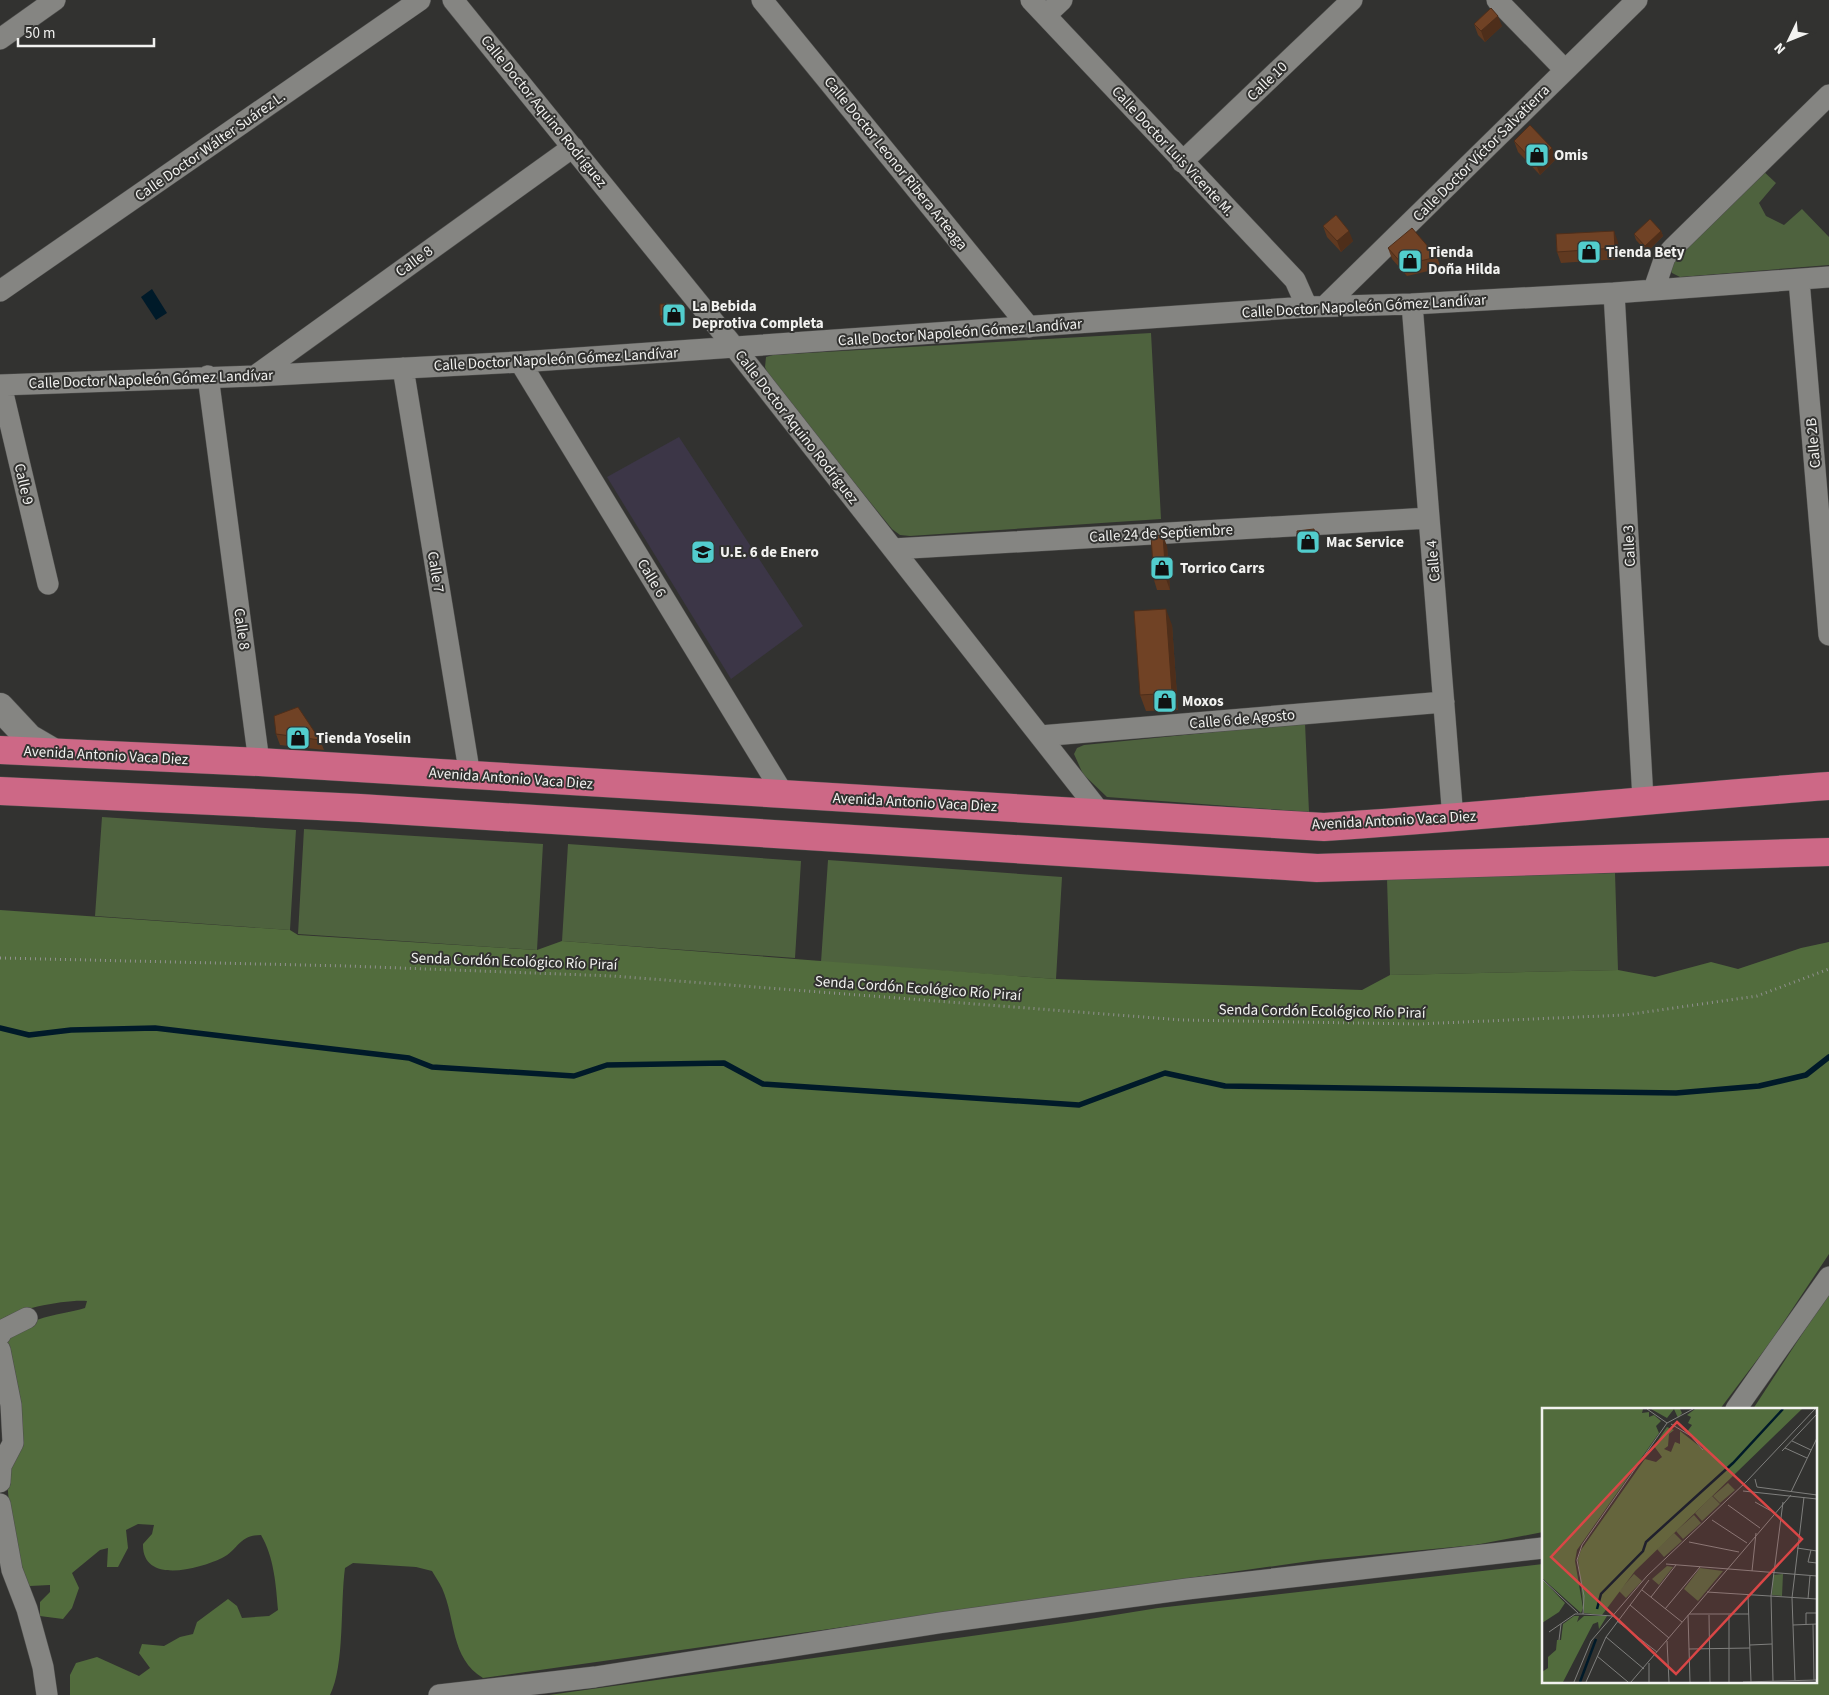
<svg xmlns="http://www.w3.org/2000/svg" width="1829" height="1695" font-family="'Source Sans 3',sans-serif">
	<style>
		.education { fill: #3c3647 }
		.green { fill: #4e623e }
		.forest { fill: #526c3d }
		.water { fill: #001a29 }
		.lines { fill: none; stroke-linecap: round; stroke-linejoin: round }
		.stream { stroke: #001a29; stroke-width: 5.5 }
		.minor-casing { stroke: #4e4e4c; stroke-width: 22 }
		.secondary-casing { stroke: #4e4e4c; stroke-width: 29 }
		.trunk-casing { stroke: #4e4e4c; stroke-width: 29 }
		.path { stroke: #91918f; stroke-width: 3; stroke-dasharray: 1 4; stroke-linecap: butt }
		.minor { stroke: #858582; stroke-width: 21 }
		.secondary { stroke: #858582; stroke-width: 28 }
		.trunk { stroke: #cd6886; stroke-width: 28 }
		.wall { fill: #603920 }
		.shaded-wall { fill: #4e2e1a }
		.building { fill: #704225; stroke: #4e2e1a }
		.labels { text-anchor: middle; stroke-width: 4; stroke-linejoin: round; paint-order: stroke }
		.street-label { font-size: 15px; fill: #f2f2f0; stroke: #323230 }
		.poi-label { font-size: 15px; font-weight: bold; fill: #f2f2f0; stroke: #323230; text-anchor: start }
		.inset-river { fill: none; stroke: #001a29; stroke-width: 2.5 }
		.inset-road { fill: none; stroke: #7f7f7d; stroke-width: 1 }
		.view { fill: #da4646; fill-opacity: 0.15; stroke: #da4646; stroke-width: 2.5 }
		.inset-edge { fill: none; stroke: #f2f2f0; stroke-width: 2.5 }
	</style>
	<rect width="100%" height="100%" fill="#323230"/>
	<path class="education" d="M 679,437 L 803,626 L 731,679 L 607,477 Z"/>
	<path class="green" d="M 1761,169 L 1776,183 L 1759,203 L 1766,216 L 1784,225 L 1802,209 L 1829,237 L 1829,265 L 1680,277 L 1672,273 L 1668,267 Z
		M 1151,333 L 1161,519 L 910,536 L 900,535 L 892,529 L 770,379 L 765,367 L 766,357 L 773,355 Z
		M 1305,723 L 1309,812 L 1107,797 L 1083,774 L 1074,754 L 1077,748 L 1084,745 Z
		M 102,817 L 296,830 L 290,930 L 95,916 Z
		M 304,829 L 543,844 L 537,950 L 298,934 Z
		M 568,844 L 801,861 L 795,958 L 562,941 Z
		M 828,860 L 1062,877 L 1056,979 L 821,962 Z
		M 1615,873 L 1618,970 L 1390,975 L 1387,879 Z"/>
	<path class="forest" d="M 0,910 L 290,930 L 298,935 L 537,950 L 562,941 L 1056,979 L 1362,990 L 1390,975 L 1618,970 L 1655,977 L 1711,962 L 1738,969 L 1801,948 L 1829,942 L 1829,1254 L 1769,1344 L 1720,1409 L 1543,1409 L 1543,1532 L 1475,1545 L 1317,1560 L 483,1678 C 450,1658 456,1619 442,1588 C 439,1582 435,1576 432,1571 L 416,1567 L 353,1563 L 345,1568 C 340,1604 345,1665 330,1695 L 70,1695 L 70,1675 L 76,1663 L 97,1657 L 139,1676 L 150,1668 L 139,1653 L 142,1644 L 164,1646 L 180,1637 L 193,1634 L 197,1622 L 228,1599 L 237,1606 L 242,1618 L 269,1616 L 278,1610 C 276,1585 274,1557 261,1535 C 238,1535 239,1550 222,1558 C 199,1569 142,1585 143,1544 L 152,1534 L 154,1525 L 138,1524 L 126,1530 L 128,1548 L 118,1567 L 107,1567 L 108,1548 L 100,1550 L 72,1573 L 79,1588 L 72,1608 L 63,1619 L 40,1616 L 40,1602 L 50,1592 L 50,1585 L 30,1586 L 21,1577 L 10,1515 L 7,1480 L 6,1348 C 13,1317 59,1316 85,1308 L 87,1301 C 67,1299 16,1309 0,1320 Z
		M 1829,1293 L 1829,1695 L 549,1695 L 1071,1622 L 1158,1608 L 1543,1564 L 1543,1681 L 1815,1681 L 1815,1409 L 1753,1409 Z"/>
	<path class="water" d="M 152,289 L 167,313 L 156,320 L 141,297 Z"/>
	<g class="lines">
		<path class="stream" d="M 0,1028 L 29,1035 L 71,1030 L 155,1028 L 409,1058 L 432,1067 L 574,1076 L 607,1065 L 724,1063 L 763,1084 L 1079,1105 L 1165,1073 L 1225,1086 L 1676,1093 L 1759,1086 L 1806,1075 L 1829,1057"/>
		<g class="minor-casing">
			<path id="minor" d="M 453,0 L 735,348 L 1099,811
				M 762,0 L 1029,327
				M 1031,0 L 1295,280 L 1307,307
				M 1497,0 L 1565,70
				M 1046,15 L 1062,0
				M 0,39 L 55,0
				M 1182,162 L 1352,0
				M 1799,280 L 1829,635
				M 1654,289 L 1665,257 L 1673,248 L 1829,95
				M 0,291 L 420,0
				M 1614,293 L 1643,799
				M 1412,304 L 1453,819
				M 1325,306 L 1637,0
				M 520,362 L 784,795
				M 403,368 L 470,776
				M 208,376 L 259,762
				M 255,376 L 573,147
				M 0,385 L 255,376 L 520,362 L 1307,307 L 1412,304 L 1614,293 L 1829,277
				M 1,385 L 48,584
				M 893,549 L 1429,518
				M 1040,736 L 1444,702
				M 0,1335 L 3,1330 L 27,1318
				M 0,1350 L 11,1405 L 13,1443 L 1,1466 L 0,1482
				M 1736,1409 L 1829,1277
				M 0,1504 L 12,1570 L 27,1609 L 43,1667 L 47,1695
				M 439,1695 L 595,1677 L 939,1623 L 1187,1589 L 1543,1548"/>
		</g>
		<g class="secondary-casing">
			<path id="secondary" d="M 0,707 L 29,738 L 53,752"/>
		</g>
		<g class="trunk-casing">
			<path id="trunk" d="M 0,750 L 259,762 L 1324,827 C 1493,816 1661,798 1829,786
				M 0,791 L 360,808 L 1317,868 L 1829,852"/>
		</g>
		<path class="path" d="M 0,958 L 347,966 L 613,976 L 1182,1020 L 1417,1024 L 1625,1015 L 1757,996 L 1829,969"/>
		<use href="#minor" class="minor"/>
		<use href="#secondary" class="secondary"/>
		<use href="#trunk" class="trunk"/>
	</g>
	<path class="wall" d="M 1474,24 L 1502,26 L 1485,42 L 1478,35 Z
		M 1514,141 L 1556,159 L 1540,175 L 1518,152 Z
		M 1323,226 L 1353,241 L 1341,252 L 1327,237 Z
		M 1661,231 L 1663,236 L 1647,252 L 1636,240 L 1634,234 Z
		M 1618,242 L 1619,259 L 1561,263 L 1557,252 Z
		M 1388,248 L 1437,257 L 1441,268 L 1407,276 L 1392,259 Z
		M 686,309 L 686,322 L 662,322 L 660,316 Z
		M 1316,534 L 1317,548 L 1300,550 L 1298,544 Z
		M 1167,546 L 1170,590 L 1157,590 L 1154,580 Z
		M 1172,625 L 1178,710 L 1146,711 L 1140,695 Z
		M 276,734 L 320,740 L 324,750 L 280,745 Z"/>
	<path class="shaded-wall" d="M 1498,16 L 1502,26 L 1485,42 L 1481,31 Z
		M 1552,148 L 1556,159 L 1540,175 L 1536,164 Z
		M 1349,231 L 1353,241 L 1341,252 L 1337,241 Z
		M 1614,231 L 1618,242 L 1619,259 L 1615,248 Z
		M 1661,231 L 1663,236 L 1647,252 L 1645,246 Z
		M 684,304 L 686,309 L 686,322 L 684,316 Z
		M 1314,529 L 1316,534 L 1317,548 L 1315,543 Z
		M 1163,535 L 1167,546 L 1170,590 L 1166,579 Z
		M 1166,609 L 1172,625 L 1178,710 L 1172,693 Z"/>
	<path class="building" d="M 1491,8 L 1498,16 L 1481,31 L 1474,24 Z
		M 1530,125 L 1552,148 L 1536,164 L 1514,141 Z
		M 1336,215 L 1349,231 L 1337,241 L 1323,226 Z
		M 1650,219 L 1661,231 L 1645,246 L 1634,234 Z
		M 1412,228 L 1437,257 L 1403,265 L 1388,248 Z
		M 1614,231 L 1615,248 L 1557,252 L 1556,234 Z
		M 660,304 L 684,304 L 684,316 L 660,316 Z
		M 1314,529 L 1315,543 L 1298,544 L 1297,531 Z
		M 1163,535 L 1166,579 L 1154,580 L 1151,536 Z
		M 1166,609 L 1172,693 L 1140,695 L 1134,611 Z
		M 298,707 L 320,740 L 276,734 L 274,716 Z"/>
	<defs>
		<g id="shop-square" transform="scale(1.25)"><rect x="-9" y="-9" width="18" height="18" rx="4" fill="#52cdcd" stroke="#323230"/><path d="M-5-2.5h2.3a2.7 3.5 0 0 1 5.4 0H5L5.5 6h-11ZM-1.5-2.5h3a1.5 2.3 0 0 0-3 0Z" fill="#111"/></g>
		<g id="school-square" transform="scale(1.25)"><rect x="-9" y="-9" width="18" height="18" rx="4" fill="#52cdcd" stroke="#323230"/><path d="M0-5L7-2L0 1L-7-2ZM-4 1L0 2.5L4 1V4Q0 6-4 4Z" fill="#111"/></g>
	</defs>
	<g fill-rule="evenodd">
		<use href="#shop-square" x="1537" y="155"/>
		<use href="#shop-square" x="1589" y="252"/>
		<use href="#shop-square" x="1410" y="261"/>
		<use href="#shop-square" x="674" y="315"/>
		<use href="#shop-square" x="1308" y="542"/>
		<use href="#school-square" x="703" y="552"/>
		<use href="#shop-square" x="1162" y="568"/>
		<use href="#shop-square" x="1165" y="701"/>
		<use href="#shop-square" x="298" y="738"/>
	</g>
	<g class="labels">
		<g class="street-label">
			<text transform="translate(1267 81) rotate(-44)" y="5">Calle 10</text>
			<text transform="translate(544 111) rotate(51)" y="5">Calle Doctor Aquino Rodríguez</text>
			<text transform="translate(210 146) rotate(-35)" y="5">Calle Doctor Wálter Suárez L.</text>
			<text transform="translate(1173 151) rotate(47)" y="5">Calle Doctor Luis Vicente M.</text>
			<text transform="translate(1481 153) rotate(-45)" y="5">Calle Doctor Víctor Salvatierra</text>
			<text transform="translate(896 163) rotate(51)" y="5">Calle Doctor Leonor Ribera Arteaga</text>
			<text transform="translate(414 261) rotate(-36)" y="5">Calle 8</text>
			<text transform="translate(1364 306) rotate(-3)" y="5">Calle Doctor Napoleón Gómez Landívar</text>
			<text transform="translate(960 332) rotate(-4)" y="5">Calle Doctor Napoleón Gómez Landívar</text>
			<text transform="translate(556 359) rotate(-3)" y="5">Calle Doctor Napoleón Gómez Landívar</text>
			<text transform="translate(151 379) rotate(-2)" y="5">Calle Doctor Napoleón Gómez Landívar</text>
			<text transform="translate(797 427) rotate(52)" y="5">Calle Doctor Aquino Rodríguez</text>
			<text transform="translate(1813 443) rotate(-95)" y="5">Calle 2B</text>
			<text transform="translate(24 484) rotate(77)" y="5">Calle 9</text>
			<text transform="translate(1161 533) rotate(-3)" y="5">Calle 24 de Septiembre</text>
			<text transform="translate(1629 546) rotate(-93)" y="5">Calle 3</text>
			<text transform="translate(1433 561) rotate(-95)" y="5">Calle 4</text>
			<text transform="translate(436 572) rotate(81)" y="5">Calle 7</text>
			<text transform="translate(652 578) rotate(59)" y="5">Calle 6</text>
			<text transform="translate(242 629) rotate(82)" y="5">Calle 8</text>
			<text transform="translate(1242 719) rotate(-5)" y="5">Calle 6 de Agosto</text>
			<text transform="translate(106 755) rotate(3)" y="5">Avenida Antonio Vaca Diez</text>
			<text transform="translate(511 778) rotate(4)" y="5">Avenida Antonio Vaca Diez</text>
			<text transform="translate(915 802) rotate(3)" y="5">Avenida Antonio Vaca Diez</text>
			<text transform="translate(1394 820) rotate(-3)" y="5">Avenida Antonio Vaca Diez</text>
			<text transform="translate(514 961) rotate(2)" y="5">Senda Cordón Ecológico Río Piraí</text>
			<text transform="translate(918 988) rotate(4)" y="5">Senda Cordón Ecológico Río Piraí</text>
			<text transform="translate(1322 1011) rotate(1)" y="5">Senda Cordón Ecológico Río Piraí</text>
		</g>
		<g class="poi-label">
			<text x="1554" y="160">Omis</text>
			<text x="1428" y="257">Tienda<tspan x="1428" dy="17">Doña Hilda</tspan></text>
			<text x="1606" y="257">Tienda Bety</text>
			<text x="692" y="311">La Bebida<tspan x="692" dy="17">Deprotiva Completa</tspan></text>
			<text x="1326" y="547">Mac Service</text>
			<text x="720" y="557">U.E. 6 de Enero</text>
			<text x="1180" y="573">Torrico Carrs</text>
			<text x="1182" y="706">Moxos</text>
			<text x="316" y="743">Tienda Yoselin</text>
		</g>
	</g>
	<g transform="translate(1542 1408)">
		<rect width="275" height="275" fill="#323230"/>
		<path d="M 186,75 L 193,82 L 178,95 L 171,88 ZM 170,88 L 178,96 L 160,113 L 153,105 ZM 152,107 L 159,115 L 141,131 L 134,123 ZM 132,125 L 140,133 L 122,149 L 115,141 ZM 125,158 L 131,159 L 117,177 L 110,171 ZM 158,160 L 181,163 L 156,193 L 142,181 ZM 92,166 L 100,173 L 84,190 L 77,183 ZM 241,166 L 240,188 L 230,187 L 231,167 Z" fill="#4e623e"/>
		<path d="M 0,1 L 101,1 L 100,5 L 107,4 L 107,9 L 112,7 L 119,13 L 114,18 L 117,25 L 35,142 L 33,153 L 41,200 L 39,205 L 0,170 ZM 109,1 L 138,1 L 140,5 L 136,10 L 132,1 L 125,10 ZM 153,1 L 260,1 L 93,163 L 60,207 L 42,205 L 36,151 L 39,142 L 103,51 L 114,54 L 120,49 L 112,38 L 125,19 L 132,22 L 127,26 L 126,38 L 122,41 L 129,44 L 133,34 L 138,36 L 138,23 L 161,41 L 158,47 L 162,38 L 145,24 L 150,17 L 146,15 L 149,9 L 145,7 ZM 0,171 L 23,195 L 17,204 L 0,215 ZM 32,208 L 37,208 L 35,214 L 42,208 L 65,208 L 57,221 L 56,214 L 51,216 L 21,274 L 0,274 L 0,264 L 6,260 L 6,249 L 14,242 L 15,232 L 19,232 L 21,216 Z" fill="#526c3d"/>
		<path class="inset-river" d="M 55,201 L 59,186 L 101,143 L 104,134 L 191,55 L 241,1M 38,274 L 54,231"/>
		<path class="inset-road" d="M 105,1 L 125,15M 129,16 L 149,28 L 161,42M 250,33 L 269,42M 243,40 L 265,50M 240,43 L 275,6M 213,71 L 215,79 L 275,87M 201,83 L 275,91M 249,84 L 275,30M 213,94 L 231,104M 186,97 L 218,120M 170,112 L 205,135M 147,134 L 197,144M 255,140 L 275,143M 269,142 L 266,154 L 275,155M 124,156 L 275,168M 210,163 L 214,125M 0,171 L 36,205M 100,182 L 140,214M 165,184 L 275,191M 206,187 L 209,274M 109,189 L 134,157M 266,191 L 268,168M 88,197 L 127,230M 123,201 L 158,159M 41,206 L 71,208M 147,206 L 207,206M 146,207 L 148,274M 167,207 L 168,274M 187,207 L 187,274M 75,213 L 115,244M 264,216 L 264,205 L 275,205M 271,216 L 272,272M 251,217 L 275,216M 7,224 L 33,206 L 41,206 L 42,188 L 35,152 L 40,137 L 125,15 L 151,1M 64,229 L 102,261M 17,232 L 19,216M 125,233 L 127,274M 208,237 L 230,236M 147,241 L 208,240M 55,248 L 86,274M 231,273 L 229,188 L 241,94M 253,273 L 250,190 L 262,89M 32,274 L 49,233 L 105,168 L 205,73 L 273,1M 44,274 L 64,229 L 107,172M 89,274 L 249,87M 107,274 L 107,255M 201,274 L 275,272"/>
		<path class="view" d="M 135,14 L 260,131 L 134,266 L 9,149 Z"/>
		<rect width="275" height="275" class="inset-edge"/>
	</g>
	<g transform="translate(1789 40) rotate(227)" stroke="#323230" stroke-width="4" paint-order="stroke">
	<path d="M0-4L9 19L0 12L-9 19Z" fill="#f2f2f0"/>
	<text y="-8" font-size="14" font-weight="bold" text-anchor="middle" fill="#f2f2f0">N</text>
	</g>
	<path d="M18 38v8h136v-8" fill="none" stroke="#f2f2f0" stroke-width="2.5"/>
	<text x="25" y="38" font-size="15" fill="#f2f2f0" stroke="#323230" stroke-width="4" paint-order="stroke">50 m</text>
</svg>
